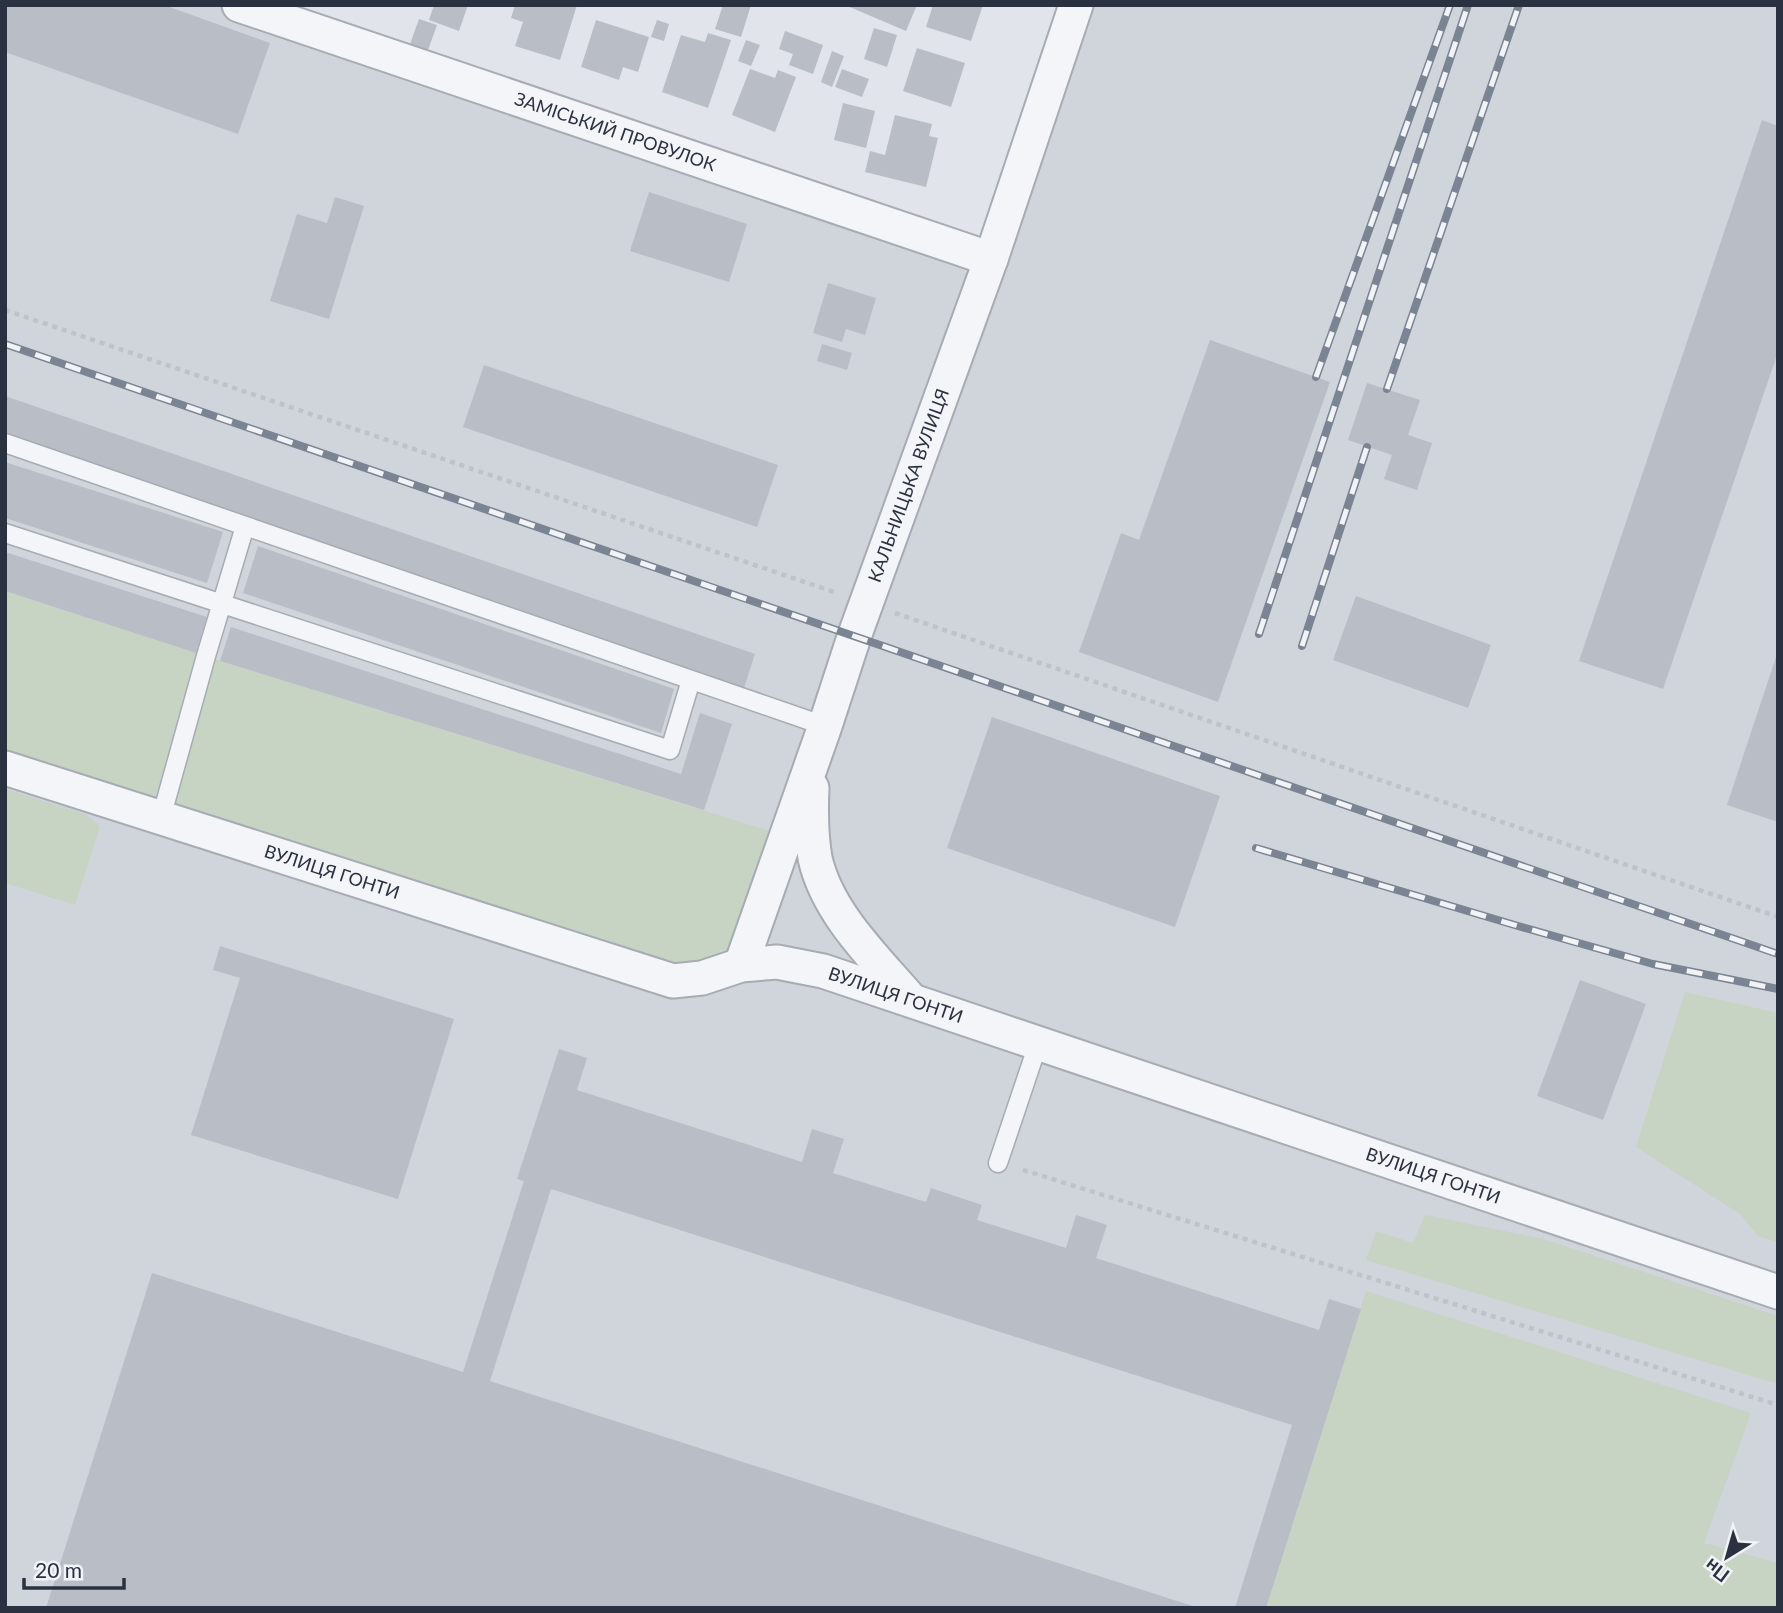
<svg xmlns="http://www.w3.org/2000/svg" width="1783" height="1613" font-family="Lato,sans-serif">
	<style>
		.built { fill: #d0d4db }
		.green { fill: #c7d3c3 }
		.building { fill: #b9bec6 }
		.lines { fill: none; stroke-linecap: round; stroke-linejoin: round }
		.service-casing { stroke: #a6abb4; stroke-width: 21 }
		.minor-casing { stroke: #a6abb4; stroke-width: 37 }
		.path { stroke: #bfc2c8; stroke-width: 4.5; stroke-dasharray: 5 5; stroke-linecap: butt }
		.service { stroke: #f4f5f8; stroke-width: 18 }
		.minor { stroke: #f4f5f8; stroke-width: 33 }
		.rail-casing { stroke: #7b8493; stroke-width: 8 }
		.rail { stroke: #f1f3f7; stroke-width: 5; stroke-dasharray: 16; stroke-linecap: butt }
		.labels { text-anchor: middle; stroke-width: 7; stroke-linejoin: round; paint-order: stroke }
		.street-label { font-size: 18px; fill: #2a3241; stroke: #f1f3f7 }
	</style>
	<rect width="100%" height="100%" fill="#e1e4ea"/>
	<path class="built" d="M 5,5 L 234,5 L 991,260 L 1077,5 L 1778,5 L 1778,1608 L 5,1608 Z"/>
	<path class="green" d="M 5,591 L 220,661 L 786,836 L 741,965 L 702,978 L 5,768 Z
		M 5,789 L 85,814 L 100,826 L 75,905 L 5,883 Z
		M 1685,992 L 1778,1013 L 1778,1242 L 1758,1236 L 1740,1214 L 1636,1147 Z
		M 1425,1215 L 1543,1239 L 1778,1316 L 1778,1384 L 1366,1260 L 1376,1231 L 1413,1243 Z
		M 1366,1291 L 1751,1413 L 1704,1543 L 1778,1563 L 1778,1608 L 1266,1608 Z"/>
	<path class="building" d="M 5,5 L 164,5 L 270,43 L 238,134 L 5,52 Z
		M 434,5 L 468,5 L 459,31 L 429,20 Z
		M 515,5 L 577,5 L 560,60 L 515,46 L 523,22 L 511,18 Z
		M 723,5 L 751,5 L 741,37 L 715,29 Z
		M 845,5 L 917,5 L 906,31 Z
		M 933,5 L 983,5 L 971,41 L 926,27 Z
		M 419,19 L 437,25 L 427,53 L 409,47 Z
		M 596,20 L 649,37 L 638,72 L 623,67 L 619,80 L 581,67 Z
		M 657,20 L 669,24 L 664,41 L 651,37 Z
		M 874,28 L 897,35 L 887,67 L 864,59 Z
		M 785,31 L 823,45 L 813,74 L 789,65 L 793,54 L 779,49 Z
		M 708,33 L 731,40 L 708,108 L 662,92 L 681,35 L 705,42 Z
		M 746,40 L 760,45 L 751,66 L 738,61 Z
		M 917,48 L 965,63 L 951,107 L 903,91 Z
		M 832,51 L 844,56 L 832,87 L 821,82 Z
		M 750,69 L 775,78 L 778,70 L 796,77 L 775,132 L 732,115 Z
		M 842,69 L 869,79 L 862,97 L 835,87 Z
		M 843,103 L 875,111 L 866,148 L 834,140 Z
		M 895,115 L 932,124 L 929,136 L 938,138 L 926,187 L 865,172 L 870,151 L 885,155 Z
		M 1762,120 L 1778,126 L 1778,352 L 1663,689 L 1579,661 Z
		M 649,192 L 747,224 L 729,282 L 630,251 Z
		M 335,197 L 364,206 L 329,319 L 270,301 L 297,214 L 327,223 Z
		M 828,283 L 876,298 L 865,335 L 846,329 L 842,342 L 813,333 Z
		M 1210,340 L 1330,382 L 1218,702 L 1079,652 L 1121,533 L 1139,540 Z
		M 822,344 L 852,353 L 847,370 L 817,361 Z
		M 484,365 L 778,465 L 757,527 L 463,427 Z
		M 1367,383 L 1420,400 L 1408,435 L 1432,443 L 1417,490 L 1384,479 L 1392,455 L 1348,440 Z
		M 5,396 L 755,654 L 744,688 L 5,435 Z
		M 5,462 L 223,532 L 207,583 L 5,518 Z
		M 258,546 L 674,689 L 661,733 L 243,593 Z
		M 5,552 L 207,617 L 196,653 L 5,591 Z
		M 1356,596 L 1491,645 L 1468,708 L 1333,660 Z
		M 231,627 L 681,774 L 700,713 L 732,724 L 704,810 L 220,661 Z
		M 1777,654 L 1778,654 L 1778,822 L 1727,805 Z
		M 992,717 L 1220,796 L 1175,927 L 947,848 Z
		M 220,946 L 454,1019 L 398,1199 L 191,1135 L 240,978 L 213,970 Z
		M 1580,980 L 1646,1004 L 1603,1120 L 1537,1096 Z
		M 559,1049 L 587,1058 L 577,1090 L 802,1162 L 812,1129 L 844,1139 L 833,1173 L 926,1202 L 931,1188 L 982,1205 L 977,1220 L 1066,1248 L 1076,1215 L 1107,1225 L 1096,1258 L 1319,1330 L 1329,1299 L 1361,1309 L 1266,1608 L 1235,1608 L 1292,1425 L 551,1189 L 490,1381 L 1199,1608 L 46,1608 L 152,1273 L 463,1372 L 524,1181 L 517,1179 Z"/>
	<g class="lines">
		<g class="service-casing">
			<path id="service" d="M 5,443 L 825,726
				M 5,533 L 670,750 L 691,680
				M 161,818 L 206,656 L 245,526
				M 998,1163 L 1038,1044"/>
		</g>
		<g class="minor-casing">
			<g id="minor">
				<path id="s1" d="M 239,5 L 991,259"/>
				<path id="s2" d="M 5,768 L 673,981 L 702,978 L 741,965 L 777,962 L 823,971 L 1778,1292"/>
				<path d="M 812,788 C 811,810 811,835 815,858 C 827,913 875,958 911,1000"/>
				<path id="s3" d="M 741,965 L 825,726 L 854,637 L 991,259 L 1076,5"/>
			</g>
		</g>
		<path class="path" d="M 5,310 L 837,593
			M 895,613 L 1778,917
			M 1023,1170 L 1778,1405"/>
		<use href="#service" class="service"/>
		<use href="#minor" class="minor"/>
		<g class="rail-casing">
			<path id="rail" d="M 5,344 L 1778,954
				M 1316,377 L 1450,5
				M 1387,389 L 1519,5
				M 1259,634 L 1468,5
				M 1302,646 L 1367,447
				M 1256,848 L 1518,926 L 1653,964 L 1778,989"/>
		</g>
		<use href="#rail" class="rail"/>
	</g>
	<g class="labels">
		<g class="street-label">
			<text dy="6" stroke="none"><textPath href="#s1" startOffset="397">ЗАМІСЬКИЙ ПРОВУЛОК</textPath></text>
			<text dy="6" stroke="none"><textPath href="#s3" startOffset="508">КАЛЬНИЦЬКА ВУЛИЦЯ</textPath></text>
			<text dy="6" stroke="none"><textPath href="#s2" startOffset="343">ВУЛИЦЯ ГОНТИ</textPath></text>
			<text dy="6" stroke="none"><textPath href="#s2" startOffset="931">ВУЛИЦЯ ГОНТИ</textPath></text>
			<text dy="6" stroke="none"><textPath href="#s2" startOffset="1498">ВУЛИЦЯ ГОНТИ</textPath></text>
		</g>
	</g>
	<rect width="1783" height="1613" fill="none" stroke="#2a3241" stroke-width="14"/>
	<g transform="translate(1727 1557) rotate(217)" stroke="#f1f3f7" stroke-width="5" paint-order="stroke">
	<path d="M0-5L12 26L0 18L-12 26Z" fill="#2a3241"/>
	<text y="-10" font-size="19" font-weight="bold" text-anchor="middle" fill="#2a3241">Пн</text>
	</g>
	<path d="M24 1578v10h100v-10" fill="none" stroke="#2a3241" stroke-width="3.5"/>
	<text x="35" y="1578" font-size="21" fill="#2a3241" stroke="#f1f3f7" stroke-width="5" paint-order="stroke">20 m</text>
</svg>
